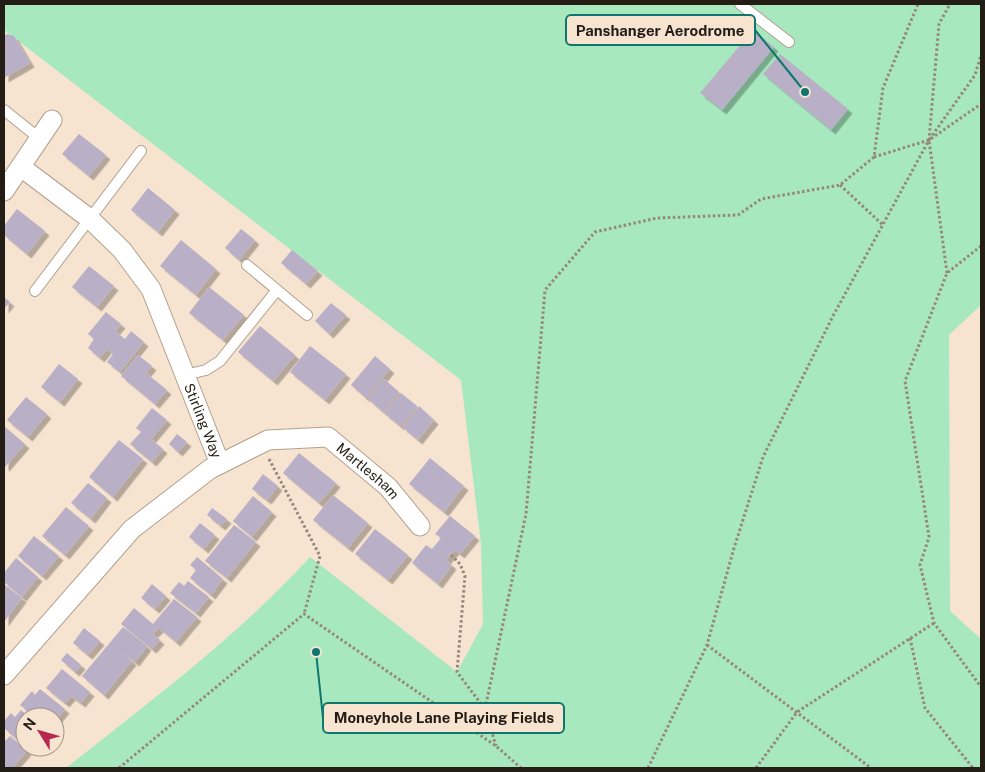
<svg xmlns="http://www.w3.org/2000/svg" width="985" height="772" font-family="'Public Sans',sans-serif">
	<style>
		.green { fill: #a7e8bf }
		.building { fill: #b9afc6; filter: url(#shadow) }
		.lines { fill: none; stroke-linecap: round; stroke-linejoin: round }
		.lane-casing { stroke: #b3a18f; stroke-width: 12 }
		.street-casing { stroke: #b3a18f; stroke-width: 21 }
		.path { stroke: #95887a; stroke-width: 3; stroke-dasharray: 2.5 2.5; stroke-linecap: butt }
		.lane { stroke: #fff; stroke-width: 10 }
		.street { stroke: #fff; stroke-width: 19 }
		.labels { text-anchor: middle; stroke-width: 4; stroke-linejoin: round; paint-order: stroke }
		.street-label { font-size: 14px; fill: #231d16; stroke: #f6e3d0 }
		.leader { fill: none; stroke: #0f766e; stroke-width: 2 }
		.callout-dot { fill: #0f766e; stroke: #f6e3d0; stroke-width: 2 }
		.callout { fill: #f6e3d0; stroke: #0f766e; stroke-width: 2 }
		.callout-label { font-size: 15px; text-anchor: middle; font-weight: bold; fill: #231d16 }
	</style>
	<defs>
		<filter id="shadow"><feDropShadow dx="4.5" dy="4.5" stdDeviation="0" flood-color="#0004"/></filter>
	</defs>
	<rect width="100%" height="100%" fill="#f6e3d0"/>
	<path class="green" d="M 4,4 L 981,4 L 981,305 L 949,335 L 950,611 L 981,639 L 981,768 L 66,768 C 150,701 237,637 310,557 L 457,672 L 483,624 L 481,544 L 461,380 L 4,30 Z"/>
	<path class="building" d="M 753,30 L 774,47 L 722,110 L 700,93 Z
		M 7,34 L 14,36 L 30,63 L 4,78 L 4,36 Z
		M 780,54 L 848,109 L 831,130 L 763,74 Z
		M 79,134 L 106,155 L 89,176 L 62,154 Z
		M 148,188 L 175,210 L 158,232 L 131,210 Z
		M 17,209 L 45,231 L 27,254 L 4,235 L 4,226 Z
		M 241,229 L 255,240 L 239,260 L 225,248 Z
		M 181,240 L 216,269 L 196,295 L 160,266 Z
		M 292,250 L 318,271 L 306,284 L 281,263 Z
		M 89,266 L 114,286 L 97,307 L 72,287 Z
		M 209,287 L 244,315 L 223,340 L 189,313 Z
		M 4,297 L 10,302 L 4,309 Z
		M 331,303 L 346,315 L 329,334 L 315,321 Z
		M 106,312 L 121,324 L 115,331 L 125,339 L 131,331 L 144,342 L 120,372 L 107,362 L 113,354 L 107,349 L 100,358 L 88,348 L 94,339 L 88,334 Z
		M 260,326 L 295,355 L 273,381 L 238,352 Z
		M 310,346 L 346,374 L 325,400 L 290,372 Z
		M 138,355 L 152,366 L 146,373 L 167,390 L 155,404 L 121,376 Z
		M 375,356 L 390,369 L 366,398 L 351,385 Z
		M 59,364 L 78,379 L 60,402 L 41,387 Z
		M 384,379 L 399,392 L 383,412 L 368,399 Z
		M 401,393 L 417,406 L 400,426 L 384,413 Z
		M 26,397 L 47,414 L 28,437 L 7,420 Z
		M 419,406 L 434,420 L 418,440 L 402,427 Z
		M 152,408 L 167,420 L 151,439 L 163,449 L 152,462 L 130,444 L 141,432 L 136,428 Z
		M 4,426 L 25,444 L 5,467 L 4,466 Z
		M 177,434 L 187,442 L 178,452 L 169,444 Z
		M 119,440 L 143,459 L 113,497 L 89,477 Z
		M 299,453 L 336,483 L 319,503 L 283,473 Z
		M 430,458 L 464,486 L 444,512 L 409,484 Z
		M 263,474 L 278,486 L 267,500 L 252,489 Z
		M 88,483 L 107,498 L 91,519 L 71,503 Z
		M 333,495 L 368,523 L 348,548 L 313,520 Z
		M 253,496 L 272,512 L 252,537 L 233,521 Z
		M 66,507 L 89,526 L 65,555 L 42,536 Z
		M 212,508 L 227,519 L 221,526 L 207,515 Z
		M 450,516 L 475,536 L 460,554 L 455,550 L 446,560 L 452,565 L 438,584 L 412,563 L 426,545 L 432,549 L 437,543 L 441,538 L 435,534 Z
		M 200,523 L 215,535 L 204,549 L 189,537 Z
		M 234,525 L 256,542 L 227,578 L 205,561 Z
		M 375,529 L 408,555 L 388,580 L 355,554 Z
		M 34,536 L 59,556 L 42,576 L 18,556 Z
		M 197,557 L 223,579 L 211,595 L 190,578 L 196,570 L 190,565 Z
		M 16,558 L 38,577 L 22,597 L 4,582 L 4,573 Z
		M 188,581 L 209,597 L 196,613 L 170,593 L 179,582 L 184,586 Z
		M 4,584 L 22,598 L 4,622 Z
		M 152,584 L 166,596 L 155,609 L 141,598 Z
		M 174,599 L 197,617 L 176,642 L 159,628 L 153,634 L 160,640 L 152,649 L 121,624 L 134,608 L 153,624 Z
		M 123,627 L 147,646 L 135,662 L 122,652 L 132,661 L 104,695 L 82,676 Z
		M 84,628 L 100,641 L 88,655 L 73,643 Z
		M 67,653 L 81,665 L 75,672 L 61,660 Z
		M 62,669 L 90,692 L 81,703 L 71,696 L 65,703 L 46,688 Z
		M 40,689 L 65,709 L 57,719 L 52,714 L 50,717 L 35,717 L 20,705 L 32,691 L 35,695 Z
		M 21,710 L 29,717 L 25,717 L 25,742 L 23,745 L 4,728 L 4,721 L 11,713 L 15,717 Z
		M 10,736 L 27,751 L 12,768 L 4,768 L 4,742 Z"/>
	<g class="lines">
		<g class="lane-casing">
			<path id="lane" d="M 740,4 L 789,42
				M 4,110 L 40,139
				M 247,265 L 307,315
				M 35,291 L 141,151
				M 185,375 L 206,370 L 220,361 L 277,290"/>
		</g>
		<g class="street-casing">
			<g id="street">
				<path id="s1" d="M 21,167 L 90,219 L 122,250 L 151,289 L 220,464"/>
				<path d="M 4,191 L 52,120"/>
				<path id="s2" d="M 4,675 L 132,529 L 210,469 L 268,440 L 328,437 L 388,487 L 420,526"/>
			</g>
		</g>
		<path class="path" d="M 874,157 L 929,140 L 981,104
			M 840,185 L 883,225
			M 981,246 L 947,273 L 905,381 L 929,537 L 920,565 L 934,623 L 981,687
			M 947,273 L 929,140 L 975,75 L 981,55
			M 269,459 L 320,556 L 304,614
			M 451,555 L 460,564 L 465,576 L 457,672 L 485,709 L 496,746
			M 910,638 L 925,708 L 973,768
			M 707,645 L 871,768
			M 485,709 L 526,514 L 545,290 L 595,232 L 657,218 L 738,215 L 761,199 L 840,185 L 874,157 L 883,88 L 918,4
			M 119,768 L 304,614 L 496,746 L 521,768
			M 648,768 L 707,645 L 734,548 L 763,457 L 833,316 L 929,140 L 939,24 L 950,4
			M 756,768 L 797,712 L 934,623"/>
		<use href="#lane" class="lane"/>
		<use href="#street" class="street"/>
	</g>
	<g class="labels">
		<g class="street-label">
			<text dy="5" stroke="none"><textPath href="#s1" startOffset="321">Stirling Way</textPath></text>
			<text dy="5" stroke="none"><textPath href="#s2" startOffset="470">Martlesham</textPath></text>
		</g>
	</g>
	<path class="leader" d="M805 92L755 30M316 652L323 718"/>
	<g class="callout-dot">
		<circle cx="805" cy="92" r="5"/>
		<circle cx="316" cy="652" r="5"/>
	</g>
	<g class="callout">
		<rect x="566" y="15" width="189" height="30" rx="5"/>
		<rect x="323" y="703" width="241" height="30" rx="5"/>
	</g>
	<g class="callout-label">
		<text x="660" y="36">Panshanger Aerodrome</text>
		<text x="444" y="723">Moneyhole Lane Playing Fields</text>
	</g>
	<rect width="985" height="772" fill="none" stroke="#231d16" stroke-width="10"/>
	<g transform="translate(40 732) rotate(307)"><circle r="24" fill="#f6e3d0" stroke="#a29486"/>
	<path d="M0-4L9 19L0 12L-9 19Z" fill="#b72750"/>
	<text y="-8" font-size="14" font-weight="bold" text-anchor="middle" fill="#231d16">N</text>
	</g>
</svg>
